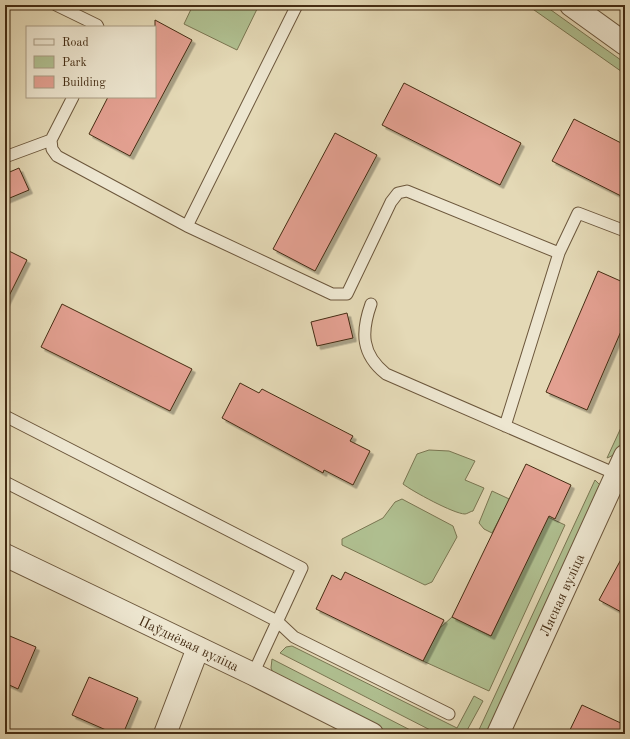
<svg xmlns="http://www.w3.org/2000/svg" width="630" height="739" font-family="'Old Standard TT',serif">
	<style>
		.green { fill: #b0c091; stroke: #7a7652 }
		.building { fill: #e3a091; stroke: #442c13; filter: url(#shadow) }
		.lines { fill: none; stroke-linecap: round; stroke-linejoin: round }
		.service-casing { stroke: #6c573c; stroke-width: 13 }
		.minor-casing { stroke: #6c573c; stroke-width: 24 }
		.tertiary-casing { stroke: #6c573c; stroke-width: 24 }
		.service { stroke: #ede6d0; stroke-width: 11 }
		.minor { stroke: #ede6d0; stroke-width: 22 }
		.tertiary { stroke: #ede6d0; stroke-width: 22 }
		.labels { text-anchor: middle; stroke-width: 3; stroke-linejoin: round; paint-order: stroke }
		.street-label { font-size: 14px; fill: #442c13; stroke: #ede6d0 }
	</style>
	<defs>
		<filter id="shadow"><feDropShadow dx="3.5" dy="3.5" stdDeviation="0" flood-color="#0004"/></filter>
	</defs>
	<rect width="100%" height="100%" fill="#e4d9b6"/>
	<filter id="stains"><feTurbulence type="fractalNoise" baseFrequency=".005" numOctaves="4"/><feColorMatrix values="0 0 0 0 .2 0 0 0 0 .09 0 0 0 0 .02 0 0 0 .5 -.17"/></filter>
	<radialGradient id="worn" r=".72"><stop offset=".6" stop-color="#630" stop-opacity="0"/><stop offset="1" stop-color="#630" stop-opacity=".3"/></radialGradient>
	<path class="green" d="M 193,5 L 259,5 L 237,50 L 184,24 Z
		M 527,5 L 544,5 L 625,63 L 625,74 Z
		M 625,419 C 625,435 624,452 607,458 Z
		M 429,450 L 449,451 L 475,461 L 465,480 L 484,488 L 473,511 C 471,511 467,514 465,514 C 454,514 412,491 403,484 L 417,454 Z
		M 595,480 L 600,485 L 598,494 L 487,734 L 477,734 Z
		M 492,491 L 565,525 L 489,691 L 423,661 L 440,628 L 452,617 L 491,636 L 541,531 L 503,512 L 492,533 L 484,529 L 479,523 Z
		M 402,499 L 453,526 L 457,537 L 432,582 L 425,585 L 342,545 L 342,539 L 383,518 L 395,502 Z
		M 292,646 L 457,728 L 474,696 L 483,701 L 465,734 L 438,734 L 280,653 L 286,647 Z
		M 272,659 L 418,734 L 388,734 L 274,675 L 271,668 Z"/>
	<path class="building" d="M 155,20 L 192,40 L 130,156 L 89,134 L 108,97 L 155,97 Z
		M 404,83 L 521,143 L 500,185 L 382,125 Z
		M 574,119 L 625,145 L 625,198 L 552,161 Z
		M 335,133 L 377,155 L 315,271 L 273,249 Z
		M 19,168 L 29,190 L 5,200 L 5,174 Z
		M 5,249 L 27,260 L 5,304 Z
		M 598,271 L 625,283 L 625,322 L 587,410 L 546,392 Z
		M 62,304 L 192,369 L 170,411 L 41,347 Z
		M 347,313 L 353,338 L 317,346 L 311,322 Z
		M 240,383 L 259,393 L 262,389 L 353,436 L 350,441 L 370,451 L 353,485 L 324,470 L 323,473 L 222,418 Z
		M 526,464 L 571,485 L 555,519 L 549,516 L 491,636 L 452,617 Z
		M 625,552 L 625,614 L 599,600 Z
		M 345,572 L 444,620 L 423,661 L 316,609 L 332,575 L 341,580 Z
		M 5,634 L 36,647 L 18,689 L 5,683 Z
		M 89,677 L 138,698 L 123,734 L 115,734 L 72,715 Z
		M 582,705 L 625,725 L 625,734 L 568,734 Z"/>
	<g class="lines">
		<g class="service-casing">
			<path id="service" d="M 56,5 L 97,25 L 98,27
				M 73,97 L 51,140 L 52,149 L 57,156 L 187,226 L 332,294 L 347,294 L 391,202 L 398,193 L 407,191 L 559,253
				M 5,157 L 51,140
				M 187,226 L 297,5
				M 371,304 C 361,332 361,354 386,374 L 616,474
				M 5,416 L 302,568 L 253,674
				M 505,426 L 559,253 L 578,213 L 625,231
				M 5,482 L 277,621 L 294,637 L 449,714"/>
		</g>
		<g class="minor-casing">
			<g id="minor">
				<path id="s1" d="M 5,555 L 253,674 L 372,734"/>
				<path d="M 165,734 L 198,648"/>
			</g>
		</g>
		<g class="tertiary-casing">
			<g id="tertiary">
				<path d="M 571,5 L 625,44"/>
				<path id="s2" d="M 498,734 L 625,456"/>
			</g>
		</g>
		<use href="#service" class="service"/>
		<use href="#minor" class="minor"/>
		<use href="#tertiary" class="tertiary"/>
	</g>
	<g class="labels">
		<g class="street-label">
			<text dy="5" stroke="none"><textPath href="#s2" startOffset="153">Лясная вуліца</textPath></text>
			<text dy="5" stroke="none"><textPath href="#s1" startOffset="204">Паўднёвая вуліца</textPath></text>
		</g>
	</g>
	<rect width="630" height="739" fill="none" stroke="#e4d9b6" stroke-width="20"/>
	<rect x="6" y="6" width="618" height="727" fill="none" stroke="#442c13" stroke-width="2"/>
	<rect x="10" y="10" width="610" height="719" fill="none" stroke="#442c13"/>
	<rect x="26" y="26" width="130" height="72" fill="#ede6d0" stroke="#a99c84"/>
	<rect x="34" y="39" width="20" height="6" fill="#ede6d0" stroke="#a99c84"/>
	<text x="62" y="46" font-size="12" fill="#442c13">Road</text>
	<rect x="34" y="56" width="20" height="12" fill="#b0c091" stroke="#a99c84"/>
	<text x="62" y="66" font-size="12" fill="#442c13">Park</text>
	<rect x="34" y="76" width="20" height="12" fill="#e3a091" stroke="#a99c84"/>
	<text x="62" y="86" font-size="12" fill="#442c13">Building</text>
	<rect width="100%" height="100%" filter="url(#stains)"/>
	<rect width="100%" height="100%" fill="url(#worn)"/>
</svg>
